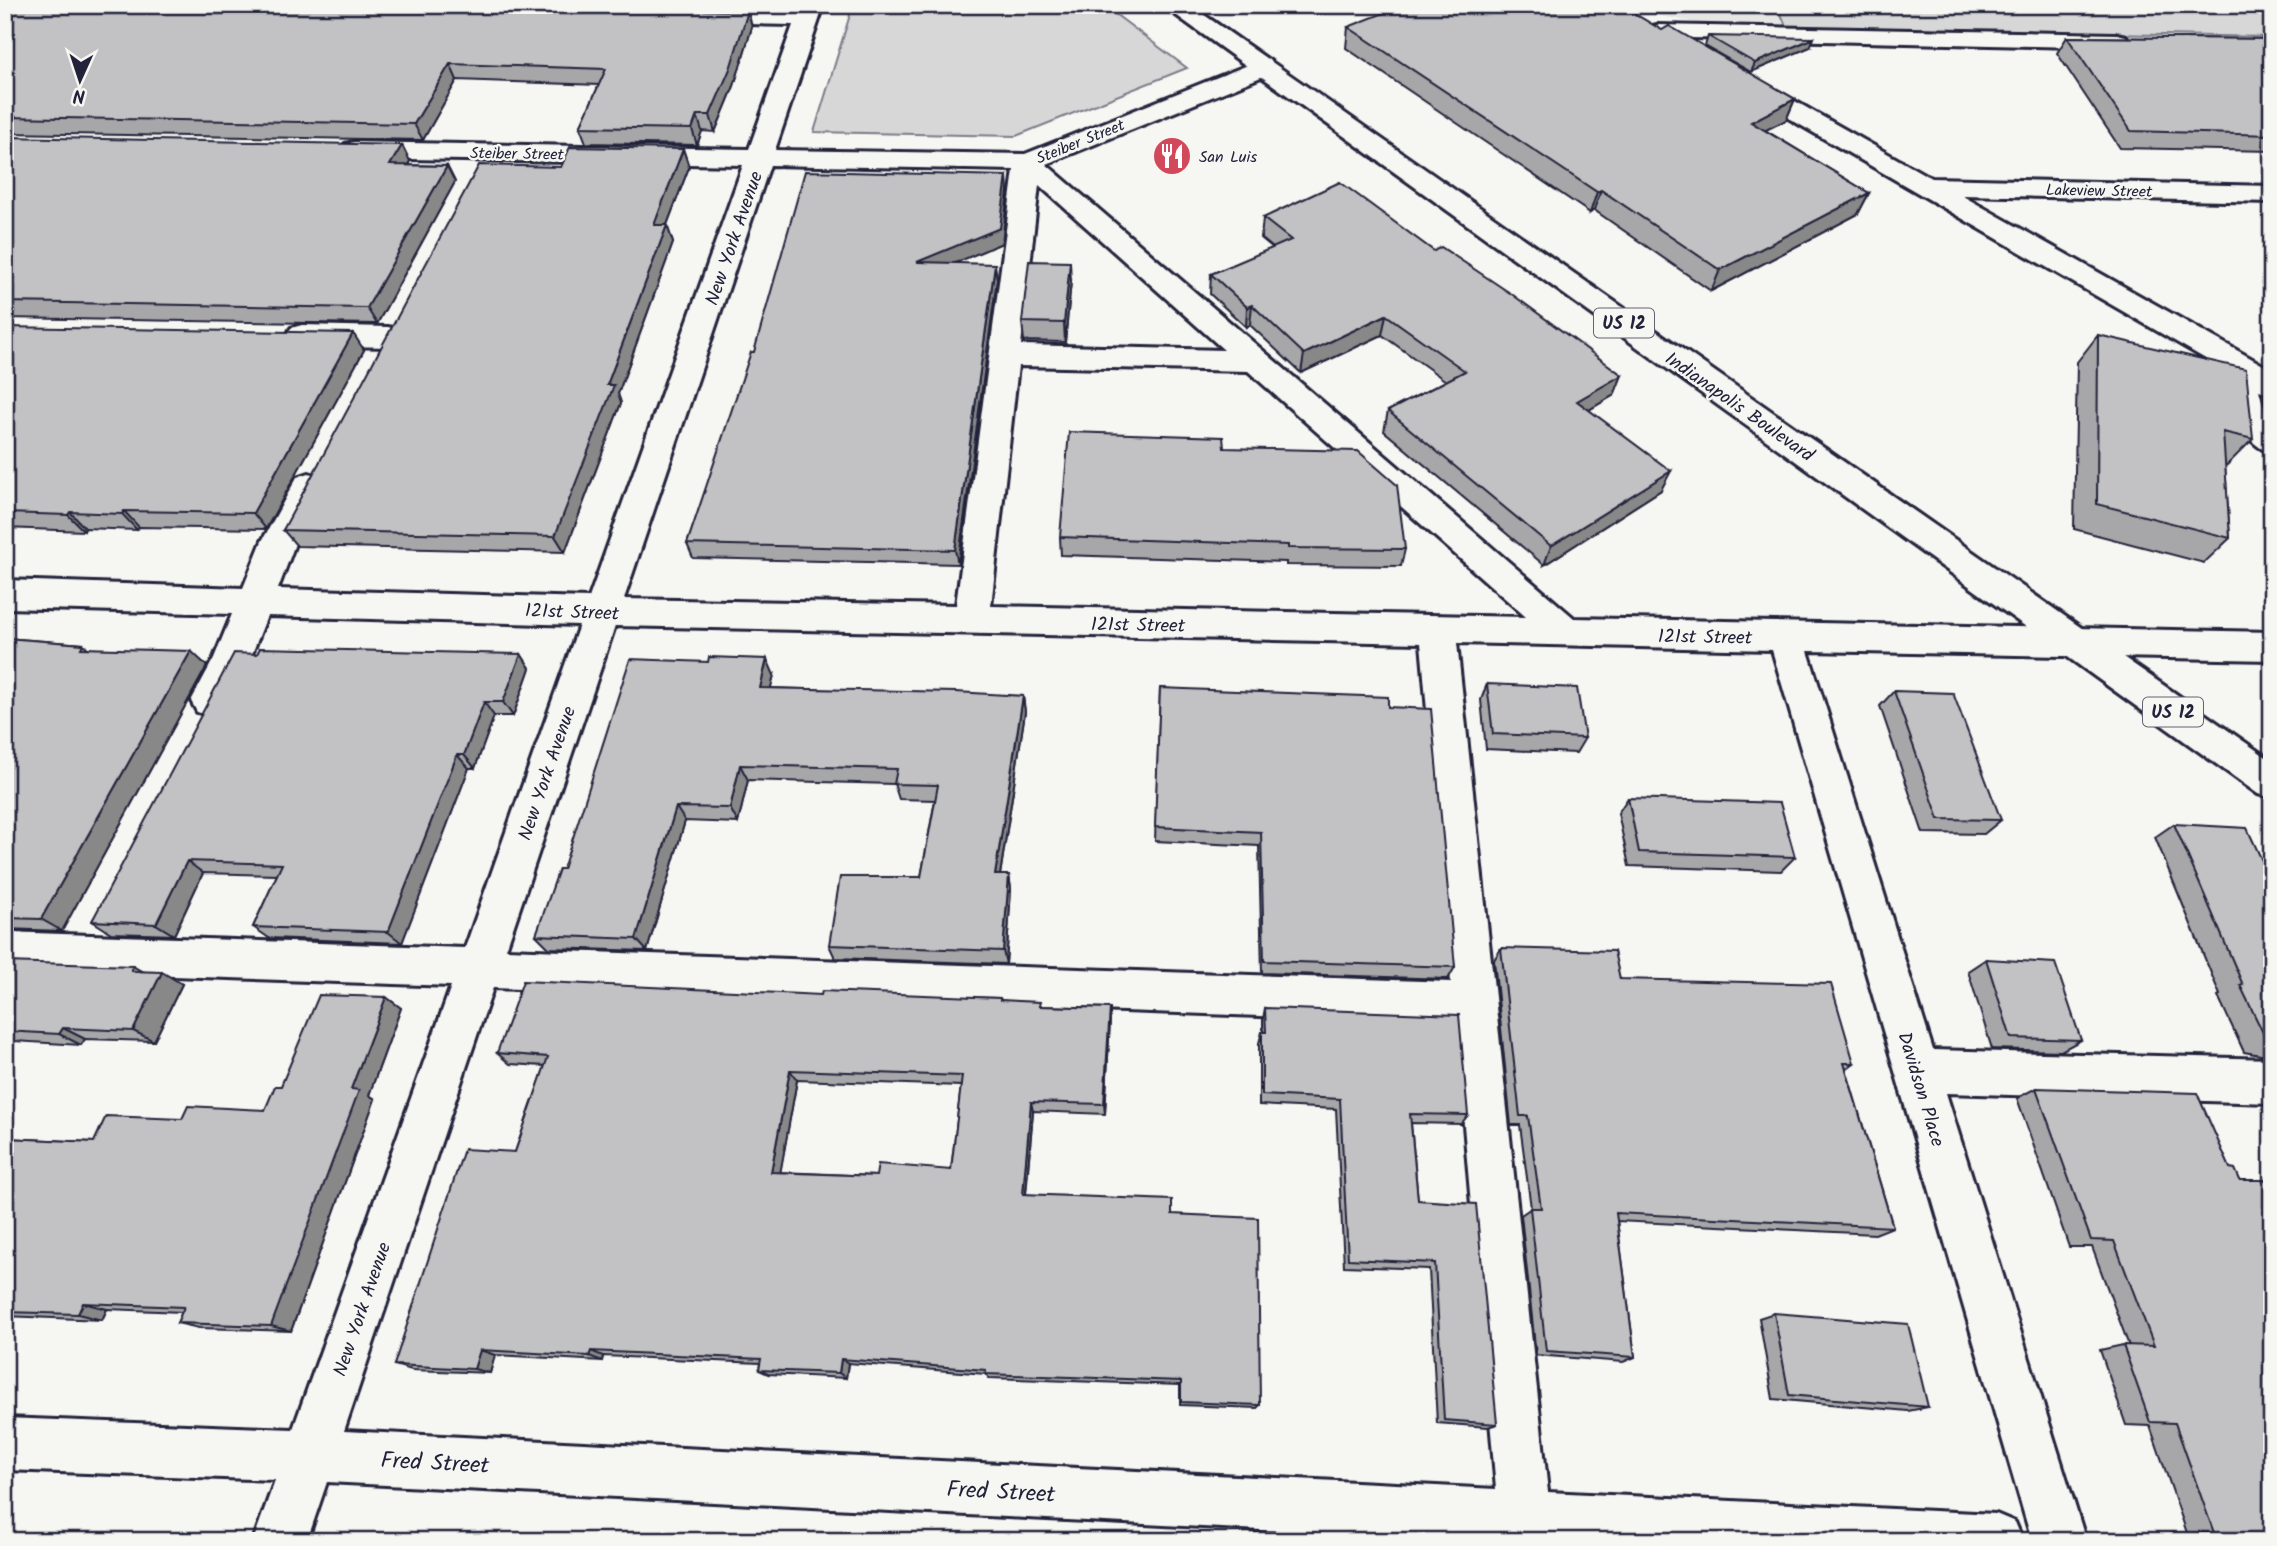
<svg xmlns="http://www.w3.org/2000/svg" width="2277" height="1546" font-family="Kalam,sans-serif">
  <rect width="100%" height="100%" fill="#f6f6f2"/>
  <filter id="ink" filterUnits="userSpaceOnUse"><feTurbulence type="fractalNoise" baseFrequency=".0143" numOctaves="2"/><feDisplacementMap in="SourceGraphic" scale="14" xChannelSelector="R" yChannelSelector="G"/><feConvolveMatrix kernelMatrix="1 2 1 2 8 2 1 2 1" color-interpolation-filters="sRGB"/></filter>
  <g filter="url(#ink)">
    <!-- built -->
    <polygon fill="#e6e6e4" points="1635,5 1777,5 1787,28 1701,24 1647,13"/>
    <!-- green -->
    <g fill="#d7d7d7" stroke="#7c7c89" stroke-width="2">
      <polygon points="853,5 1103,5 1187,68 1016,136 814,132"/>
      <polygon points="1777,5 2272,5 2272,37 1787,28"/>
    </g>
    <g fill="none" stroke-linecap="round" stroke-linejoin="round">
      <defs>
        <g id="minor">
          <path d="M 800,5 L 824,5 L 775,150 L 1025,154 L 1253,63 L 1262,61 L 1271,63 L 1274,68 L 1271,73 L 1046,164 L 1574,618 L 2272,632 L 2272,660 L 1808,651 L 1933,1050 L 2272,1059 L 2272,1103 L 1946,1093 L 2086,1541 L 2032,1541 L 1772,650 L 1457,643 L 1548,1492 L 1996,1514 L 2015,1522 L 2023,1541 L 1474,1541 L 327,1482 L 307,1541 L 253,1541 L 275,1480 L 5,1470 L 5,1418 L 293,1429 L 451,986 L 5,970 L 5,932 L 465,948 L 579,625 L 267,616 L 250,659 L 223,712 L 210,716 L 197,712 L 191,701 L 214,658 L 232,614 L 5,608 L 5,580 L 243,588 L 262,541 L 297,477 L 309,473 L 321,477 L 325,485 L 296,541 L 278,589 L 589,598 L 743,165 L 354,158 L 345,156 L 341,150 L 345,144 L 354,142 L 749,149 L 793,25 L 698,23 L 690,21 L 686,16 L 690,11 L 698,9 L 798,11 ZM 770,165 L 1014,170 L 956,605 L 624,599 ZM 1039,185 L 1224,350 L 1021,345 ZM 1018,366 L 1248,371 L 1526,617 L 991,606 ZM 615,626 L 1421,643 L 1451,982 L 506,949 ZM 493,988 L 1455,1023 L 1496,1489 L 344,1431 Z"/>
          <polygon points="1657,25 2117,34 2126,36 2129,41 2126,46 2117,48 1648,37 1645,32 1648,27"/>
          <path d="M 1745,75 L 1754,78 L 1931,178 L 2272,186 L 2272,202 L 1961,195 L 2272,370 L 2272,394 L 2259,390 L 2265,412 L 2272,420 L 2272,453 C 2238,443 2230,399 2223,369 L 1736,88 L 1732,83 L 1736,78 Z"/>
          <polygon points="302,325 388,327 399,330 403,337 399,344 388,347 302,345 291,342 287,335 291,328"/>
        </g>
        <polygon id="major" points="1162,5 1190,5 2272,761 2272,798 2258,794"/>
      </defs>
      <!-- minor casing -->
      <use href="#minor" stroke="#22223b" stroke-width="6"/>
      <!-- major casing -->
      <use href="#major" stroke="#22223b" stroke-width="6"/>
      <!-- minor -->
      <use href="#minor" fill="#f6f6f2" fill-rule="evenodd"/>
      <!-- major -->
      <use href="#major" fill="#f6f6f2" fill-rule="evenodd"/>
    </g>
    <!-- wall -->
    <g fill="#a7a7a9" stroke="#22223b" stroke-width="2" fill-rule="evenodd">
      <polygon points="5,5 752,27 734,86 715,132 702,131 697,145 586,143 580,127 599,85 457,80 423,140 5,133"/>
      <polygon points="642,5 761,5 760,8"/>
      <polygon points="1348,27 1662,30 1795,99 1786,120 1765,130 1869,193 1858,214 1711,291 1594,210 1590,213 1346,48"/>
      <polygon points="1708,36 1810,47 1751,72 1705,46"/>
      <polygon points="2067,37 2272,39 2272,151 2120,148 2057,53"/>
      <polygon points="5,137 410,161 408,165 447,166 455,182 377,324 5,318"/>
      <polygon points="683,149 689,167 667,225 673,243 618,394 621,403 565,552 297,546 283,530 561,167"/>
      <polygon points="1008,191 1002,243 954,263 997,279 958,564 693,558 687,544 754,352"/>
      <polygon points="1263,218 1434,251 1622,375 1614,395 1589,410 1661,490 1544,565 1384,431 1388,411 1446,381 1382,335 1301,373 1250,325 1246,327 1210,294 1211,274 1273,248 1261,238"/>
      <polygon points="1071,281 1065,342 1024,341 1022,322"/>
      <polygon points="5,327 364,350 266,529 139,527 137,530 85,528 84,531 5,528"/>
      <polygon points="2098,335 2253,439 2227,465 2225,465 2230,538 2204,563 2074,529 2077,362"/>
      <polygon points="1224,448 1405,549 1401,566 1286,565 1286,562 1061,555 1060,537"/>
      <polygon points="5,638 83,644 88,648 207,666 62,931 5,929"/>
      <polygon points="257,654 521,654 530,668 513,716 494,716 475,768 469,768 402,943 269,938 253,927 277,875 203,873 174,935 111,933 92,921"/>
      <polygon points="774,675 770,688 1023,696 1025,712 1000,875 1009,875 1011,889 1006,964 835,958 829,945 921,877 935,800 899,799 894,784 748,780 738,823 685,821 647,951 549,948 536,935 563,869"/>
      <polygon points="1487,684 1585,738 1576,753 1486,749 1481,700"/>
      <polygon points="1160,688 1388,707 1455,967 1448,979 1262,973 1259,846 1155,841"/>
      <polygon points="1894,691 2001,820 1984,834 1923,833 1880,706"/>
      <polygon points="1628,798 1795,857 1781,871 1629,866 1618,813"/>
      <polygon points="2174,824 2272,882 2272,1057 2244,1052 2218,996 2220,995 2155,837"/>
      <polygon points="1501,948 1620,979 1854,1063 1846,1069 1893,1227 1875,1234 1617,1221 1635,1357 1623,1362 1536,1355 1521,1215 1531,1208 1520,1125 1511,1125 1494,960"/>
      <polygon points="1986,959 2081,1040 2061,1051 1992,1049 1968,971"/>
      <polygon points="5,962 142,971 182,984 154,1041 85,1039 81,1045 14,1041 5,1058"/>
      <path d="M 821,995 L 1000,998 L 1001,1000 L 1040,1006 L 1110,1008 L 1110,1019 L 1105,1114 L 1033,1111 L 1026,1195 L 1172,1214 L 1260,1405 L 1257,1408 L 1180,1405 L 1180,1385 L 989,1378 L 986,1374 L 848,1363 L 846,1378 L 768,1374 L 759,1370 L 760,1363 L 603,1356 L 602,1361 L 495,1355 L 490,1373 L 412,1370 L 394,1365 L 515,1152 L 545,1066 L 510,1064 L 497,1053 ZM 797,1080 L 961,1086 L 951,1170 L 876,1176 L 780,1172 Z"/>
      <polygon points="386,997 401,1008 369,1095 375,1099 291,1331 199,1328 177,1323 182,1312 107,1309 102,1320 5,1316 5,1138 94,1142 182,1119 265,1110 281,1086"/>
      <polygon points="1265,1008 1468,1115 1461,1124 1411,1123 1418,1200 1497,1424 1488,1427 1437,1423 1429,1269 1344,1266 1336,1109 1259,1105 1259,1043 1262,1032 1263,1032 1263,1019"/>
      <polygon points="2036,1088 2272,1541 2175,1541 2172,1533 2187,1533 2150,1426 2126,1425 2100,1350 2123,1345 2129,1346 2092,1247 2069,1247 2017,1098"/>
      <polygon points="1774,1313 1928,1407 1908,1411 1773,1399 1759,1318"/>
    </g>
    <!-- shaded-wall -->
    <g fill="#888889" stroke="#22223b" stroke-width="2">
      <polygon points="748,11 752,27 734,86 715,132 710,115"/>
      <polygon points="1814,38 1810,47 1751,72 1755,63"/>
      <polygon points="450,64 457,80 423,140 414,124"/>
      <polygon points="1795,99 1786,120 1742,142 1751,122"/>
      <polygon points="697,115 702,131 697,145 692,129"/>
      <polygon points="402,145 410,161 399,181 390,165"/>
      <polygon points="683,149 689,167 660,243 654,225"/>
      <polygon points="447,166 455,182 377,324 367,308"/>
      <polygon points="1007,176 1008,191 1002,243 920,278 917,262"/>
      <polygon points="1601,190 1594,210 1590,213 1597,192"/>
      <polygon points="1869,193 1858,214 1711,291 1720,270"/>
      <polygon points="667,225 673,243 618,394 621,403 565,552 555,536 607,385"/>
      <polygon points="1070,262 1071,281 1065,342 1064,323"/>
      <polygon points="995,264 997,279 958,564 955,550"/>
      <polygon points="1252,305 1250,325 1246,327 1247,307"/>
      <polygon points="1386,315 1382,335 1301,373 1304,354"/>
      <polygon points="353,333 364,350 266,529 253,513"/>
      <polygon points="1622,375 1614,395 1570,421 1577,401"/>
      <polygon points="1671,471 1661,490 1544,565 1551,546"/>
      <polygon points="124,511 139,527 137,530 122,514"/>
      <polygon points="70,512 85,528 84,531 68,515"/>
      <polygon points="191,651 207,666 62,931 41,919"/>
      <polygon points="521,654 530,668 513,716 503,702"/>
      <polygon points="767,659 774,675 767,704 760,688"/>
      <polygon points="1023,696 1025,712 998,888 995,875"/>
      <polygon points="484,702 494,716 475,768 464,755"/>
      <polygon points="457,755 469,768 402,943 388,932"/>
      <polygon points="740,765 748,780 738,823 730,808"/>
      <polygon points="676,807 685,821 647,951 636,939"/>
      <polygon points="187,861 203,873 174,935 156,924"/>
      <polygon points="1009,875 1011,889 1006,964 1003,951"/>
      <polygon points="133,966 153,978 131,971"/>
      <polygon points="162,972 182,984 154,1041 133,1031"/>
      <polygon points="386,997 401,1008 369,1095 375,1099 291,1331 271,1326 351,1089"/>
      <polygon points="1110,1008 1110,1019 1105,1114 1104,1104"/>
      <polygon points="63,1028 85,1039 81,1045 59,1034"/>
      <polygon points="5,1037 14,1041 5,1058"/>
      <polygon points="790,1070 797,1080 779,1180 771,1172"/>
      <polygon points="1031,1102 1033,1111 1025,1202 1023,1194"/>
      <polygon points="83,1303 107,1309 102,1320 78,1314"/>
      <polygon points="480,1350 495,1355 490,1373 474,1369"/>
      <polygon points="591,1351 603,1356 602,1361 589,1356"/>
      <polygon points="841,1359 848,1363 846,1378 839,1373"/>
      <rect x="452" y="1539" width="18" height="2"/>
    </g>
    <!-- building -->
    <g fill="#c2c2c4" stroke="#22223b" stroke-width="2" fill-rule="evenodd">
      <polygon points="5,5 481,5 748,11 730,69 710,115 697,115 692,129 580,127 606,69 450,64 414,124 5,117"/>
      <polygon points="1404,5 1620,5 1662,30 1669,26 1795,99 1751,122 1869,193 1720,270 1601,190 1597,192 1348,27"/>
      <polygon points="1708,36 1814,38 1755,63"/>
      <polygon points="2067,37 2272,39 2272,135 2131,131"/>
      <polygon points="5,137 402,145 390,165 447,166 367,308 5,302"/>
      <polygon points="570,147 683,149 654,225 667,225 607,385 614,385 555,536 283,530 479,165 561,167"/>
      <polygon points="805,171 1007,176 1000,228 917,262 995,264 955,550 687,544 751,352 754,352"/>
      <polygon points="1340,182 1434,251 1441,247 1513,295 1622,375 1577,401 1671,471 1551,546 1388,411 1465,371 1386,315 1304,354 1252,305 1247,307 1211,274 1291,240 1263,218"/>
      <polygon points="1029,261 1070,262 1064,323 1022,322"/>
      <polygon points="5,327 353,333 253,513 124,511 122,514 70,512 68,515 5,513"/>
      <polygon points="2098,335 2246,369 2253,439 2223,432 2230,538 2097,504"/>
      <polygon points="1069,432 1223,437 1224,448 1358,451 1397,485 1405,549 1288,548 1288,545 1060,537"/>
      <polygon points="5,638 83,644 81,648 191,651 41,919 5,918"/>
      <polygon points="260,648 521,654 503,702 484,702 464,755 457,755 388,932 253,927 282,864 187,861 156,924 92,921 234,653 257,654"/>
      <polygon points="709,657 767,659 760,688 956,692 1023,696 995,875 1009,875 1003,951 829,945 840,877 921,877 938,785 894,784 897,769 740,765 730,808 676,807 636,939 536,935 559,869 563,869 630,659 708,662"/>
      <polygon points="1487,684 1577,688 1585,738 1493,734"/>
      <polygon points="1160,688 1388,697 1388,707 1431,709 1455,967 1264,961 1261,832 1155,827"/>
      <polygon points="1894,691 1953,693 2001,820 1939,819"/>
      <polygon points="1628,798 1780,803 1795,857 1639,852"/>
      <polygon points="2174,824 2247,828 2272,882 2272,1042 2267,1041 2240,985 2243,985"/>
      <polygon points="1501,948 1614,951 1620,979 1831,984 1854,1063 1844,1063 1893,1227 1616,1213 1635,1357 1546,1351 1530,1208 1541,1208 1528,1116 1520,1116"/>
      <polygon points="1986,959 2055,963 2081,1040 2011,1038"/>
      <polygon points="5,962 133,966 131,971 162,972 133,1031 63,1028 59,1034 5,1031"/>
      <path d="M 523,981 L 821,995 L 822,991 L 1000,998 L 1000,1000 L 1040,1002 L 1039,1006 L 1110,1008 L 1104,1104 L 1031,1102 L 1023,1194 L 1172,1200 L 1172,1214 L 1258,1218 L 1260,1405 L 1181,1402 L 1181,1381 L 986,1374 L 986,1370 L 841,1359 L 839,1373 L 759,1370 L 761,1359 L 591,1351 L 589,1356 L 480,1350 L 474,1369 L 394,1365 L 464,1149 L 515,1152 L 548,1057 L 497,1053 ZM 790,1070 L 962,1076 L 951,1170 L 878,1164 L 876,1176 L 771,1172 Z"/>
      <polygon points="319,995 386,997 351,1089 359,1090 271,1326 177,1323 184,1307 83,1303 78,1314 5,1312 5,1138 94,1142 106,1116 182,1119 188,1106 265,1110 275,1086 281,1086"/>
      <polygon points="1265,1008 1459,1015 1468,1115 1410,1114 1418,1200 1476,1204 1497,1424 1444,1420 1435,1263 1348,1259 1340,1099 1262,1095 1262,1032 1266,1032"/>
      <polygon points="2036,1088 2197,1093 2230,1168 2235,1169 2240,1180 2272,1180 2272,1541 2201,1541 2198,1533 2214,1533 2175,1423 2150,1422 2123,1345 2154,1346 2114,1241 2091,1240"/>
      <polygon points="1774,1313 1908,1324 1928,1407 1789,1395"/>
      <polygon points="333,1535 452,1539 452,1541 331,1541"/>
    </g>
  </g>
  <!-- icons -->
  <defs>
    <symbol id="restaurant-disc" viewBox="-11 -11 22 22"><circle r="9.5" fill="#d1495b" stroke="#f6f6f2"/><path d="M-5-6h1v4h1v-4h1v4h1v-4h1v5L-1.5 .5V6h-2V.5L-5-1ZM5-6V6H3V1.5H1.5Q1.5-4 5-6Z" fill="#fff"/></symbol>
  </defs>
  <g fill-rule="evenodd">
    <use href="#restaurant-disc" x="1150" y="134" width="44" height="44"/>
  </g>
  <g text-anchor="middle" stroke-width="5" stroke-linejoin="round" paint-order="stroke">
    <!-- far-street labels -->
    <g font-size="16" fill="#22223b" stroke="#f6f6f2">
      <text transform="translate(1080 141) rotate(-22)" y="6">Steiber Street</text>
      <text transform="translate(517 153) rotate(1)" y="6">Steiber Street</text>
      <text transform="translate(2099 190) rotate(1)" y="6">Lakeview Street</text>
    </g>
    <!-- far-poi labels -->
    <g font-size="16" fill="#22223b" stroke="#f6f6f2" text-anchor="start">
      <text x="1199" y="162">San Luis</text>
    </g>
    <!-- shield labels -->
    <g fill="#f6f6f2" stroke="#626272" stroke-width="2">
      <rect x="1594" y="308.5" width="60" height="29" rx="5"/>
      <rect x="2143" y="697.5" width="60" height="29" rx="5"/>
    </g>
    <g font-size="18" font-weight="bold" fill="#22223b">
      <text x="1624" y="329">US 12</text>
      <text x="2173" y="718">US 12</text>
    </g>
    <!-- street labels -->
    <g font-size="19" fill="#22223b" stroke="#f6f6f2">
      <text transform="translate(733 238) rotate(-71)" y="7">New York Avenue</text>
      <text transform="translate(1740 406) rotate(35)" y="7">Indianapolis Boulevard</text>
      <text transform="translate(572 611) rotate(2)" y="7">121st Street</text>
      <text transform="translate(1138 624) rotate(1)" y="7">121st Street</text>
      <text transform="translate(1705 636) rotate(1)" y="7">121st Street</text>
      <text transform="translate(546 773) rotate(-71)" y="7">New York Avenue</text>
      <text transform="translate(1922 1089) rotate(73)" y="7">Davidson Place</text>
      <text transform="translate(361 1309) rotate(-71)" y="7">New York Avenue</text>
    </g>
    <!-- near-street labels -->
    <g font-size="23" fill="#22223b" stroke="#f6f6f2">
      <text transform="translate(435 1462) rotate(3)" y="8">Fred Street</text>
      <text transform="translate(1001 1491) rotate(3)" y="8">Fred Street</text>
    </g>
  </g>
  <!-- margin -->
  <rect width="2277" height="1546" fill="none" stroke="#f6f6f2" stroke-width="28"/>
  <rect x="14" y="14" width="2249" height="1518" fill="none" stroke="#22223b" stroke-width="2.5" filter="url(#ink)"/>
  <!-- north arrow -->
  <g transform="translate(80 80) rotate(183)" stroke="#f6f6f2" stroke-width="5" paint-order="stroke">
  <path d="M0-5L12 26L0 18L-12 26Z" fill="#22223b"/>
  <text y="-10" font-size="19" font-weight="bold" text-anchor="middle" fill="#22223b">N</text>
  </g>
</svg>
